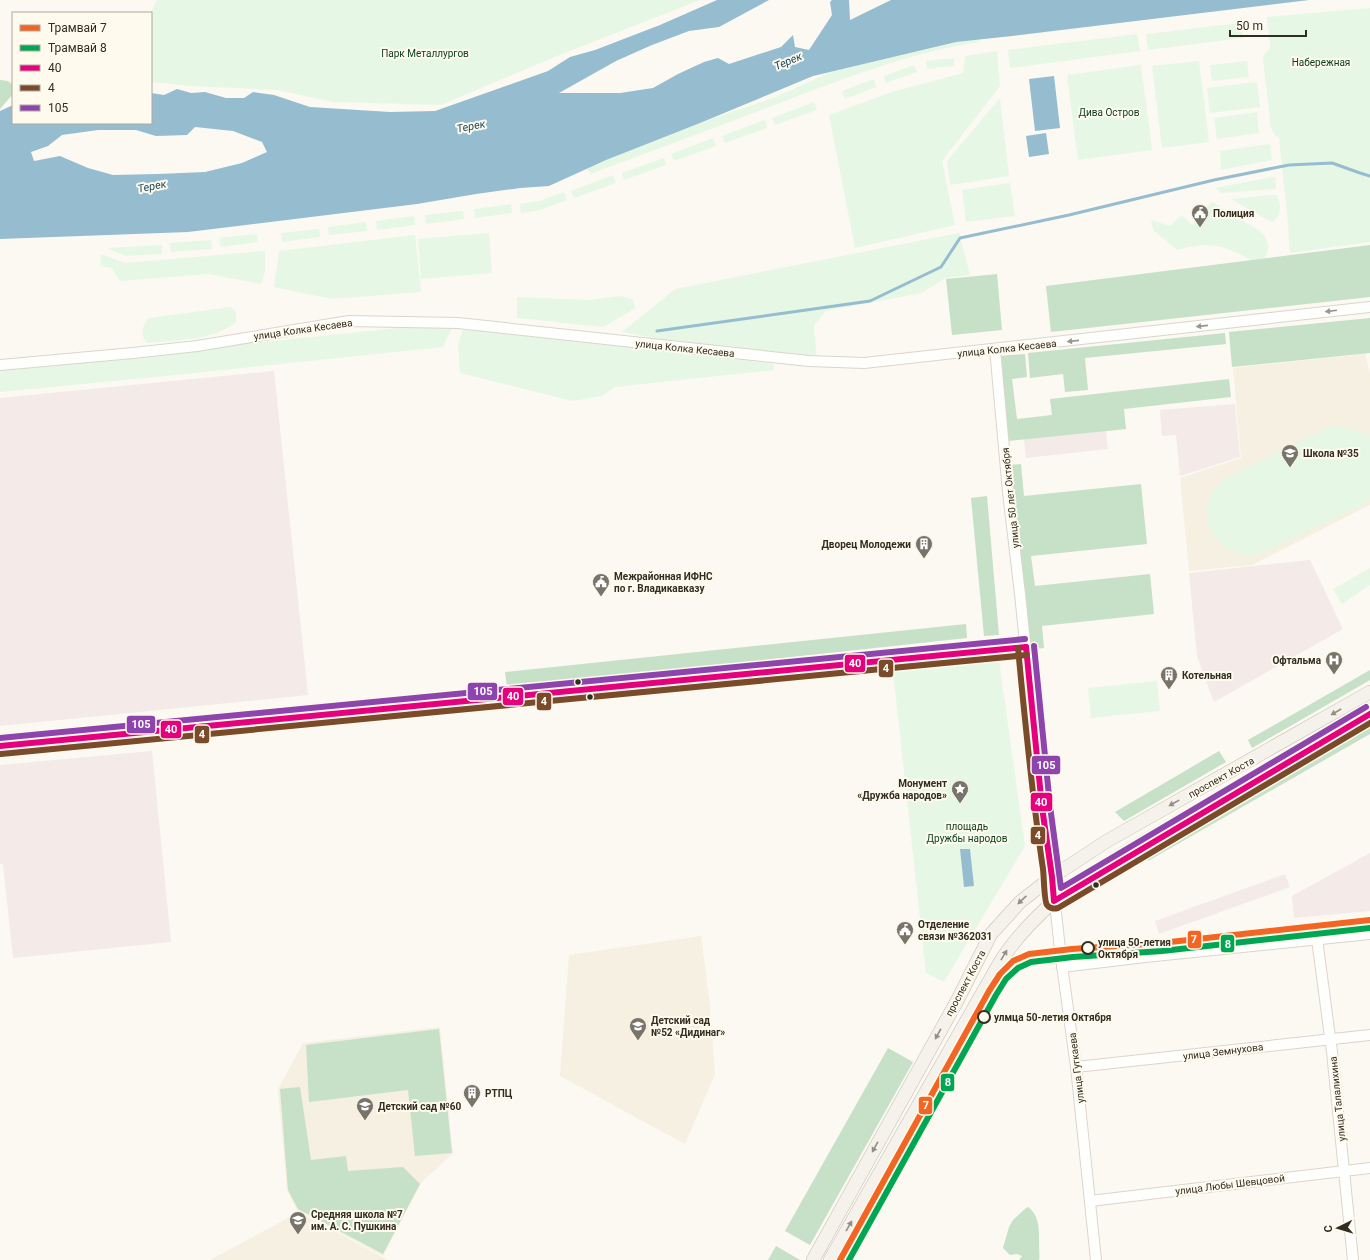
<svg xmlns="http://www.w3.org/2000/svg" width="1370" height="1260" font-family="Roboto,sans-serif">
  <rect width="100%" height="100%" fill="#fbf9f2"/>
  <!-- industrial -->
  <g fill="#f4eae7">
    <polygon points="274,371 308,695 0,726 0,398"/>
    <polygon points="1235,404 1240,457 1180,476 1176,435 1162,436 1160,410"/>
    <polygon points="1105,422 1108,449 1026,458 1023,431"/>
    <polygon points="1310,560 1343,629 1214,702 1197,656 1189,573"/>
    <polygon points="152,751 171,942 13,958 3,864 0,864 0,765"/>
    <polygon points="1370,853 1370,911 1294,918 1292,896"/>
    <polygon points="1285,874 1290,887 1159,934 1155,921"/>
  </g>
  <!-- education -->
  <g fill="#f5f0e1">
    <polygon points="1365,354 1370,374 1370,505 1252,565 1189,571 1180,478 1241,458 1233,368"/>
    <polygon points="701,936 710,1007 715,1074 685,1144 560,1076 569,955"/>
    <polygon points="440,1027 453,1153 421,1183 383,1256 297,1210 287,1190 278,1089 303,1043"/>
    <polygon points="299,1212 388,1260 210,1260"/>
  </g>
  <!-- green -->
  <g fill="#e6f8e5">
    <polygon points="157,0 700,0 557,56 441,105 333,102 277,90 190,86 151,82 150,13"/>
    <polygon points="1370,8 1370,242 1290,253 1288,224 1279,138 1274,134 1271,128 1263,59 1264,54 1270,48 1267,17"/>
    <polygon points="1241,23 1243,38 1148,50 1146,34"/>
    <path d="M 977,31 L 980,42 C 910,52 843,79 777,104 C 715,128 652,151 590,174 L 586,167 L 592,159 L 776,97 L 842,67 Z"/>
    <polygon points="1137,34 1140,51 1010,68 1008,50"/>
    <polygon points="997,51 1000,86 942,161 955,225 855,248 829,115 892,92 963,73 965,56"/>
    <polygon points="954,58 954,66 927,69 926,61"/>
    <polygon points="1199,61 1209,142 1162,148 1152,66"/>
    <polygon points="1247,61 1249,77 1212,81 1210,65"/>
    <polygon points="914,65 917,72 886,83 884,76"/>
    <polygon points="1141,65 1152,150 1078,160 1067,75"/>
    <polygon points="874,79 876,87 845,99 842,91"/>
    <polygon points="1257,82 1260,107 1210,113 1207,88"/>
    <polygon points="1000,98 1009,176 950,185 947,161"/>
    <polygon points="814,102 817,110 775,125 772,118"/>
    <polygon points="1257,112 1259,133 1217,139 1214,118"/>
    <polygon points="765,120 767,128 725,143 722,136"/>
    <polygon points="713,138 716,146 674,161 671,154"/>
    <polygon points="1270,144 1272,160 1221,170 1220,151"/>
    <polygon points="664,158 666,165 624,180 622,173"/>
    <polygon points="613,175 616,183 574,198 571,191"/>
    <polygon points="1272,177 1275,177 1276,185 1275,189 1222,193 1215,188"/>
    <polygon points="1010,183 1015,216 966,222 962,190"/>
    <polygon points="564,192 567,200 540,210 521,213 520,204 539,201"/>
    <path d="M 1271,195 L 1276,195 C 1282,203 1282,219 1271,222 L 1231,199 Z"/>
    <path d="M 1212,202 L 1260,231 C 1271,241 1271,255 1258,264 C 1226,246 1214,240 1177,250 L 1153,230 L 1151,220 L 1170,226 L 1182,215 L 1192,225 Z"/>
    <polygon points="511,204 512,213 475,218 474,209"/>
    <polygon points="463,211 464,219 426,224 425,215"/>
    <polygon points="414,216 415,225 377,230 376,221"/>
    <polygon points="366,222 367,231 329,235 328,227"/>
    <polygon points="319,229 320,237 282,242 281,233"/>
    <polygon points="489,233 492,273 421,279 418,239"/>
    <polygon points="959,233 970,275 945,278 922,293 826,311 814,326 817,361 677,342 622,332 675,289"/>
    <polygon points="257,234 258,242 221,247 219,238"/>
    <polygon points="415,235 421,292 332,299 274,287 279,251"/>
    <polygon points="211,240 212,249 171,252 170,243"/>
    <polygon points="162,245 162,254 125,256 107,248"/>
    <polygon points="265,251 265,272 261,284 209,274 120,281 112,268 100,266 101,254 125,263"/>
    <polygon points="620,296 632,299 636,308 603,327 517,318 517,297 589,300"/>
    <path d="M 231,307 L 236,312 L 236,322 C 212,341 177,340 148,343 C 139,336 142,326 149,318 Z"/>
    <polygon points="455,322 443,347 176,375 0,392 0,370 120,359 198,351 253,343"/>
    <polygon points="465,324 773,364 774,370 615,387 602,396 572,401 460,373 458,344"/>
    <path d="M 1337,426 C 1350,427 1359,430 1370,438 L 1370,498 L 1362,505 L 1259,554 C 1255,555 1251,556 1247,555 C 1220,553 1201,526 1209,501 C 1212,492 1217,486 1223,480 L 1325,429 Z"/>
    <polygon points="1370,568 1370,585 1342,604 1333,589"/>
    <polygon points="998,653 1025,846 944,982 926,973 892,662"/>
    <polygon points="1157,681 1160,711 1091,718 1088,688"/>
    <polygon points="1370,702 1370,706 1115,853 1114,850"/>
  </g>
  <!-- forest -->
  <g fill="#c7e0c8">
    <polygon points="0,80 8,81 13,85 13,94 0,109"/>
    <polygon points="1370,245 1370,297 1051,332 1046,286"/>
    <polygon points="997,274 1002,330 952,335 946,279"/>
    <polygon points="1370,318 1370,353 1232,367 1229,332"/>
    <polygon points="1225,333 1226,344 1085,358 1088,390 1065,392 1063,374 1030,378 1028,353"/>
    <polygon points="1025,354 1027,377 1012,379 1017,419 1052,415 1050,399 1229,379 1231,397 1124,409 1126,429 1008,441 999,356"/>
    <polygon points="1021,464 1024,496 1141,484 1147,544 1031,556 1035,586 1150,574 1154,614 1042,626 1044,648 1028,650 1009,465"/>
    <polygon points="987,496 999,635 984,636 971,498"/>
    <polygon points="966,624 967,638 507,688 505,672"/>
    <polygon points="1370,670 1370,680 1252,748 1248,740"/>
    <polygon points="1370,718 1370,734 1148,861 1140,851"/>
    <polygon points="1219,751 1226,762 1124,821 1115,812"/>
    <polygon points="439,1029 452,1153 415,1156 408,1090 309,1102 306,1045"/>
    <polygon points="888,1048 913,1062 810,1245 785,1231"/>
    <polygon points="300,1087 311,1160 346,1156 348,1171 403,1167 420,1184 383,1254 298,1209 288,1190 280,1089"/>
    <path d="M 1028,1207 C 1040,1216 1039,1230 1039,1244 C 1039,1250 1040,1254 1039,1260 L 1019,1260 L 1022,1256 L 1017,1254 L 1010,1255 L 1003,1248 L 1009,1227 L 1013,1220 L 1026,1208 Z"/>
    <polygon points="776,1246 800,1260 768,1260"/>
  </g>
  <!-- water -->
  <g fill="#96bcd0" fill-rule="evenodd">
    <path d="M 717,0 L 769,0 L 719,27 L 689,31 L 652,45 L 616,61 L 559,93 L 620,93 L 653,88 L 678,74 L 704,62 L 718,58 L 729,64 L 781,47 L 793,35 L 795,47 L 809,50 L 832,15 L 830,2 L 832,0 L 849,0 L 850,20 L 891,0 L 1309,0 L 1012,36 L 956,42 L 813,76 L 700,123 L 606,160 L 549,186 L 520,188 L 476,194 L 417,204 L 188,232 L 0,239 L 0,111 L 13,105 L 13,123 L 151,123 L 151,93 L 164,95 L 177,89 L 191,93 L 205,92 L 226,98 L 244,98 L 253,92 L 274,95 L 310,107 L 390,112 L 435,111 L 548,71 L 570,57 L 595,50 L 660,25 ZM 195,127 L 233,131 L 262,142 L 267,152 L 242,163 L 205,172 L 158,174 L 113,175 L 88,168 L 60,156 L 34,161 L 31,152 L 48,146 L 62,135 L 98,130 L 136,130 L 156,136 L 187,135 Z"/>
    <polygon points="1054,76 1060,128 1035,131 1029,79"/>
    <polygon points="1046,133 1049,154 1029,157 1026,136"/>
    <polygon points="960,849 970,849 974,886 964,887"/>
  </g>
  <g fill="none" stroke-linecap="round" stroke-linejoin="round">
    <!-- stream -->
    <polyline stroke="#96bcd0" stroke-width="3" points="657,331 870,301 941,267 960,238 1069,215 1214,180 1289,165 1332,163 1360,173 1370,176"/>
    <defs>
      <g id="minor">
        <polyline points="995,349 1008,492 1020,594 1042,807 1052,877 1061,958 1076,1067 1096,1260"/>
        <polyline points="0,365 133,353 197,346 349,321 458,323 809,361 864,363 1370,307"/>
        <polyline points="0,746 1026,647"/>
        <polyline points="1317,939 1332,1052 1353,1260"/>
        <polyline points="1062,967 1145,957 1370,934"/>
        <polyline points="1076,1067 1370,1035"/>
        <polyline points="1090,1201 1370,1168"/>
      </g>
      <g id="major">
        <polyline points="813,1260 957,1001 991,934 1020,902 1052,877 1107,841 1370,692"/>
        <path d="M 830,1260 L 999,964 C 1013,940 1033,920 1054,901 L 1370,714"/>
      </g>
    </defs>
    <!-- minor casing -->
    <use href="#minor" stroke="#d9d6cc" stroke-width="12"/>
    <!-- major casing -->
    <use href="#major" stroke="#c5bdb1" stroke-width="14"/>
    <!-- minor -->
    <use href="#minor" stroke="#fefefd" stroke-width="10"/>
    <!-- major -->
    <use href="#major" stroke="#f5f1eb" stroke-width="13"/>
    <!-- tram -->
    <polyline stroke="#cfcecc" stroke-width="1" points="846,1260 1001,981 1011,972 1020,966 1039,959 1095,956 1145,951 1370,925"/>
    <defs>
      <g id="bus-1">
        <polyline points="1026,647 1042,807 1052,877 1054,901 1370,714"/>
        <polyline points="0,746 1026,647"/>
      </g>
      <g id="bus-2">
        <path d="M 1018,648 C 1025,722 1032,796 1043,869 C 1044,876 1044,901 1047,905 C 1050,909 1054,909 1058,908 L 1370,723"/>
        <polyline points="1,754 1027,655"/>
      </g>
      <g id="bus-3">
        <polyline points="1034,646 1050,806 1061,888 1366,707"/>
        <polyline points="0,738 1025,639"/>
      </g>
    </defs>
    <!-- bus-1 casing -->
    <use href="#bus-1" stroke="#fffaee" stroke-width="9"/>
    <!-- bus-2 casing -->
    <use href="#bus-2" stroke="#fffaee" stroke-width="9"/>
    <!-- bus-3 casing -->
    <use href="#bus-3" stroke="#fffaee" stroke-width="9"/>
    <!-- bus-1 -->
    <use href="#bus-1" stroke="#e5007d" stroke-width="6"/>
    <!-- bus-2 -->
    <use href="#bus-2" stroke="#7a4b2a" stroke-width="6"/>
    <!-- bus-3 -->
    <use href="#bus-3" stroke="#8e44ad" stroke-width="6"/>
    <defs>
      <polyline id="tram-1" points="840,1260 989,991 1000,974 1013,961 1029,954 1072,949 1161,943 1370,920"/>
      <polyline id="tram-2" points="849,1260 996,995 1006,979 1018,968 1031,962 1073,957 1162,951 1370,928"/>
    </defs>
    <!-- tram-1 casing -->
    <use href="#tram-1" stroke="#fffaee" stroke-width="9"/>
    <!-- tram-2 casing -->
    <use href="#tram-2" stroke="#fffaee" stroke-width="9"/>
    <!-- tram-1 -->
    <use href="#tram-1" stroke="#f26522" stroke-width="6"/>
    <!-- tram-2 -->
    <use href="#tram-2" stroke="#00a651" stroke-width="6"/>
  </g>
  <!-- one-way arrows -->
  <defs><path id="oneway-solid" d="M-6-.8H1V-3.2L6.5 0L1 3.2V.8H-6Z"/></defs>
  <g fill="#98968f">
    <use href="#oneway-solid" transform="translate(1331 311) rotate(173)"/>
    <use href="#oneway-solid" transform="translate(1202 326) rotate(174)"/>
    <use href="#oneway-solid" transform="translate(1073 341) rotate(174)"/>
  </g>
  <g fill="#948f86">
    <use href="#oneway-solid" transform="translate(1336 712) rotate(150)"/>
    <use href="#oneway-solid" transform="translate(1174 803) rotate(151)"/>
    <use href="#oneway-solid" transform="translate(1022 900) rotate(137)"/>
    <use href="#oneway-solid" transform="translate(1004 955) rotate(-59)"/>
    <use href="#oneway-solid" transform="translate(938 1034) rotate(119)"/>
    <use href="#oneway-solid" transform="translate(875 1147) rotate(119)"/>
    <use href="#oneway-solid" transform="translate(849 1226) rotate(-60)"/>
  </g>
  <!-- icons -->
  <defs>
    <symbol id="civic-pin" viewBox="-11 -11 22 30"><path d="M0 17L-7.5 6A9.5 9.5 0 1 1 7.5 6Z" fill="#78746a" stroke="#fffaee"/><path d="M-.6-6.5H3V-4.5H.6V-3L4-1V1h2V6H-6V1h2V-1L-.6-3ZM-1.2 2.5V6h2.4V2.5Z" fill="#fff"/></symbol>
    <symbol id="school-pin" viewBox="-11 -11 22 30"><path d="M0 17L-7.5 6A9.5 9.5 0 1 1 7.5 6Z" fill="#78746a" stroke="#fffaee"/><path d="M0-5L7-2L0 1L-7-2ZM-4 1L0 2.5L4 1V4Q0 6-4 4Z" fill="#fff"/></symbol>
    <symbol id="building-pin" viewBox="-11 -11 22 30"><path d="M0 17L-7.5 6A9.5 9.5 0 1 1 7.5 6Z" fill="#78746a" stroke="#fffaee"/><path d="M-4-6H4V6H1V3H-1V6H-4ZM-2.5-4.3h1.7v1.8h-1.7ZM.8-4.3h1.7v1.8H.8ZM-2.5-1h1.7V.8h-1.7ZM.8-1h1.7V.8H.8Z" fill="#fff"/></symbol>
    <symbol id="hospital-pin" viewBox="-11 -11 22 30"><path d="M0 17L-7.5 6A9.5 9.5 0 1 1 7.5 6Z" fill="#78746a" stroke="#fffaee"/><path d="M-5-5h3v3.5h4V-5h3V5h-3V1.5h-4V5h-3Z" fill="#fff"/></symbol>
    <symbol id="sight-pin" viewBox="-11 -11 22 30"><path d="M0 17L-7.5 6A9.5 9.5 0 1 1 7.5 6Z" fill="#78746a" stroke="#fffaee"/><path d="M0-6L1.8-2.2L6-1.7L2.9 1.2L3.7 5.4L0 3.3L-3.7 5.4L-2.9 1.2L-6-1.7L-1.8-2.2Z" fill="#fff"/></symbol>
  </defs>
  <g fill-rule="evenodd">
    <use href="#civic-pin" x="1190" y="203" width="20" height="27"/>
    <use href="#school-pin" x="1280" y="443" width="20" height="27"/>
    <use href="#building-pin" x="914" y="534" width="20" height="27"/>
    <use href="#civic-pin" x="591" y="572" width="20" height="27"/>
    <use href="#hospital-pin" x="1324" y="650" width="20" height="27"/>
    <use href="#building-pin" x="1159" y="665" width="20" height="27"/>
    <use href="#sight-pin" x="950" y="779" width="20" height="27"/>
    <use href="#civic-pin" x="895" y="920" width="20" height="27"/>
    <use href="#school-pin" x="628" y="1016" width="20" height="27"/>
    <use href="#building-pin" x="462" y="1083" width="20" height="27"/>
    <use href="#school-pin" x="355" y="1096" width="20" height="27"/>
    <use href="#school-pin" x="288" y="1210" width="20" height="27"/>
  </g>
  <!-- markers -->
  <g fill="#322d21" stroke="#fffaee" stroke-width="1.5">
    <circle cx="578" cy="682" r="3.5"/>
    <circle cx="590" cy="697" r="3.5"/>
    <circle cx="1096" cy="885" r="3.5"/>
  </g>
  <g fill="#fffaee" stroke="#322d21" stroke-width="2">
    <circle cx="1088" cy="948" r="6"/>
    <circle cx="984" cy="1017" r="6"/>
  </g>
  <g text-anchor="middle" stroke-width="4" stroke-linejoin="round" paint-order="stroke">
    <!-- park labels -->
    <g font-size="10" fill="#0a421e" stroke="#fffaee">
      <text x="425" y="57">Парк Металлургов</text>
      <text x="1321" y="66">Набережная</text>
      <text x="1109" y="116">Дива Остров</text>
      <text x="967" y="830">площадь<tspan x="967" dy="12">Дружбы народов</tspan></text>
    </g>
    <!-- poi labels -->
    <g font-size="10" font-weight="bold" fill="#322d21" stroke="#fffaee" text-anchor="start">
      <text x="1213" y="217">Полиция</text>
      <text x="1303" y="457">Школа №35</text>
      <text x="911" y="548" text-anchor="end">Дворец Молодежи</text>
      <text x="614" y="580">Межрайонная ИФНС<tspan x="614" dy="12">по г. Владикавказу</tspan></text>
      <text x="1321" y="664" text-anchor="end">Офтальма</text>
      <text x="1182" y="679">Котельная</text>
      <text x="947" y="787" text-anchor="end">Монумент<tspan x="947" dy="12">«Дружба народов»</tspan></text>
      <text x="918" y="928">Отделение<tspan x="918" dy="12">связи №362031</tspan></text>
      <text x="651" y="1024">Детский сад<tspan x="651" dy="12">№52 «Дидинаг»</tspan></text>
      <text x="485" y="1097">РТПЦ</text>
      <text x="378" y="1110">Детский сад №60</text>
      <text x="311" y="1218">Средняя школа №7<tspan x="311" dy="12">им. А. С. Пушкина</tspan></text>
    </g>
    <!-- street labels -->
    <g font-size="10" fill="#322d21" stroke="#fffaee">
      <text transform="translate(303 329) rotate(-8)" y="4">улица Колка Кесаева</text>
      <text transform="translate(685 348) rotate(6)" y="4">улица Колка Кесаева</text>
      <text transform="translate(1007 348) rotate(-6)" y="4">улица Колка Кесаева</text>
      <text transform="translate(1010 498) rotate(-96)" y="4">улица 50 лет Октября</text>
      <text transform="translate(1221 777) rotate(-29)" y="4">проспект Коста</text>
      <text transform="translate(965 983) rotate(-62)" y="4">проспект Коста</text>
      <text transform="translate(1223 1051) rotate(-7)" y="4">улица Земнухова</text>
      <text transform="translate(1076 1068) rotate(-97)" y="4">улица Гугкаева</text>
      <text transform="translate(1337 1099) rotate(-96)" y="4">улица Талалихина</text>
      <text transform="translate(1230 1184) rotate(-7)" y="4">улица Любы Шевцовой</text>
    </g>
    <!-- stop labels -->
    <g font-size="10" font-weight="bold" fill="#322d21" stroke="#fffaee" text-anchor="start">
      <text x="1098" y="946">улица 50-летия<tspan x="1098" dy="12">Октября</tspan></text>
      <text x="994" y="1021">улмца 50-летия Октября</text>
    </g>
    <!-- water labels -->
    <g font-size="11" font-style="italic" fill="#19475d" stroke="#fffaee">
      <text transform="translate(788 61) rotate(-23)" y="4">Терек</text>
      <text transform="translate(471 126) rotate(-11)" y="4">Терек</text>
      <text transform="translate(152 186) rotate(-11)" y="4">Терек</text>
    </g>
  </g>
  <g stroke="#fffaee" stroke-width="1.5">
    <rect x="844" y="654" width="22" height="19" rx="4" fill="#e5007d"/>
    <rect x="878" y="659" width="16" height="19" rx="4" fill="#7a4b2a"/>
    <rect x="467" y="682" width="31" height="19" rx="4" fill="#8e44ad"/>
    <rect x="502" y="687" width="22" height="19" rx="4" fill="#e5007d"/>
    <rect x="536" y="692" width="16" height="19" rx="4" fill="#7a4b2a"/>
    <rect x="126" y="715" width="30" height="19" rx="4" fill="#8e44ad"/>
    <rect x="160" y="720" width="22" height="19" rx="4" fill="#e5007d"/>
    <rect x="194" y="725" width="16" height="19" rx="4" fill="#7a4b2a"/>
    <rect x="1031" y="755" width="30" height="20" rx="4" fill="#8e44ad"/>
    <rect x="1030" y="792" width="23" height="20" rx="4" fill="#e5007d"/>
    <rect x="1030" y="826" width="16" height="19" rx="4" fill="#7a4b2a"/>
    <rect x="1187" y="930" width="15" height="19" rx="4" fill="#f26522"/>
    <rect x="1220" y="934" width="15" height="19" rx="4" fill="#00a651"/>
    <rect x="940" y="1073" width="15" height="19" rx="4" fill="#00a651"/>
    <rect x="918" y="1096" width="15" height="19" rx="4" fill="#f26522"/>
  </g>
  <g font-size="11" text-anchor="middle" font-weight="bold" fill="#fff">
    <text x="855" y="667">40</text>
    <text x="886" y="672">4</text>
    <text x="483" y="695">105</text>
    <text x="513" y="700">40</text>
    <text x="544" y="705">4</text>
    <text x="141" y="728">105</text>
    <text x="171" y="733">40</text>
    <text x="202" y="738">4</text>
    <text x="1046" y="769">105</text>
    <text x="1041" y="806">40</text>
    <text x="1038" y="839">4</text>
    <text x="1194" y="943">7</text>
    <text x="1228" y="948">8</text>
    <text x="948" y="1086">8</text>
    <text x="926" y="1109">7</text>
  </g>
  <!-- legend -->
  <rect x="12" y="12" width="140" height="112" fill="#fffaee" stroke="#ada89c"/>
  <rect x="20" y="25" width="20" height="6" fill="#f26522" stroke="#ada89c"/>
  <text x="48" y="32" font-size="12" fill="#322d21">Трамвай 7</text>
  <rect x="20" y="45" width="20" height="6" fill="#00a651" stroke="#ada89c"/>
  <text x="48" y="52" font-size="12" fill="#322d21">Трамвай 8</text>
  <rect x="20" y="65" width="20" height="6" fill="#e5007d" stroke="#ada89c"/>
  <text x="48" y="72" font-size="12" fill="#322d21">40</text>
  <rect x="20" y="85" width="20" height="6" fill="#7a4b2a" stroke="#ada89c"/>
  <text x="48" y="92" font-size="12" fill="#322d21">4</text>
  <rect x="20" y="105" width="20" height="6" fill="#8e44ad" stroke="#ada89c"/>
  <text x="48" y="112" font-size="12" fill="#322d21">105</text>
  <!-- north arrow -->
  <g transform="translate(1338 1228) rotate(265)" stroke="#fffaee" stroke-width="3" paint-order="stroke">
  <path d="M0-3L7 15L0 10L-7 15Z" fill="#322d21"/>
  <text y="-6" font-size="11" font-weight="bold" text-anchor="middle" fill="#322d21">С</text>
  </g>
  <!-- scale -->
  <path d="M1230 30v6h76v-6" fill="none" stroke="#322d21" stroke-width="2"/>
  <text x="1236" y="30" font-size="12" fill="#322d21" stroke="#fffaee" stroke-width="3" paint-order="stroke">50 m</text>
</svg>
